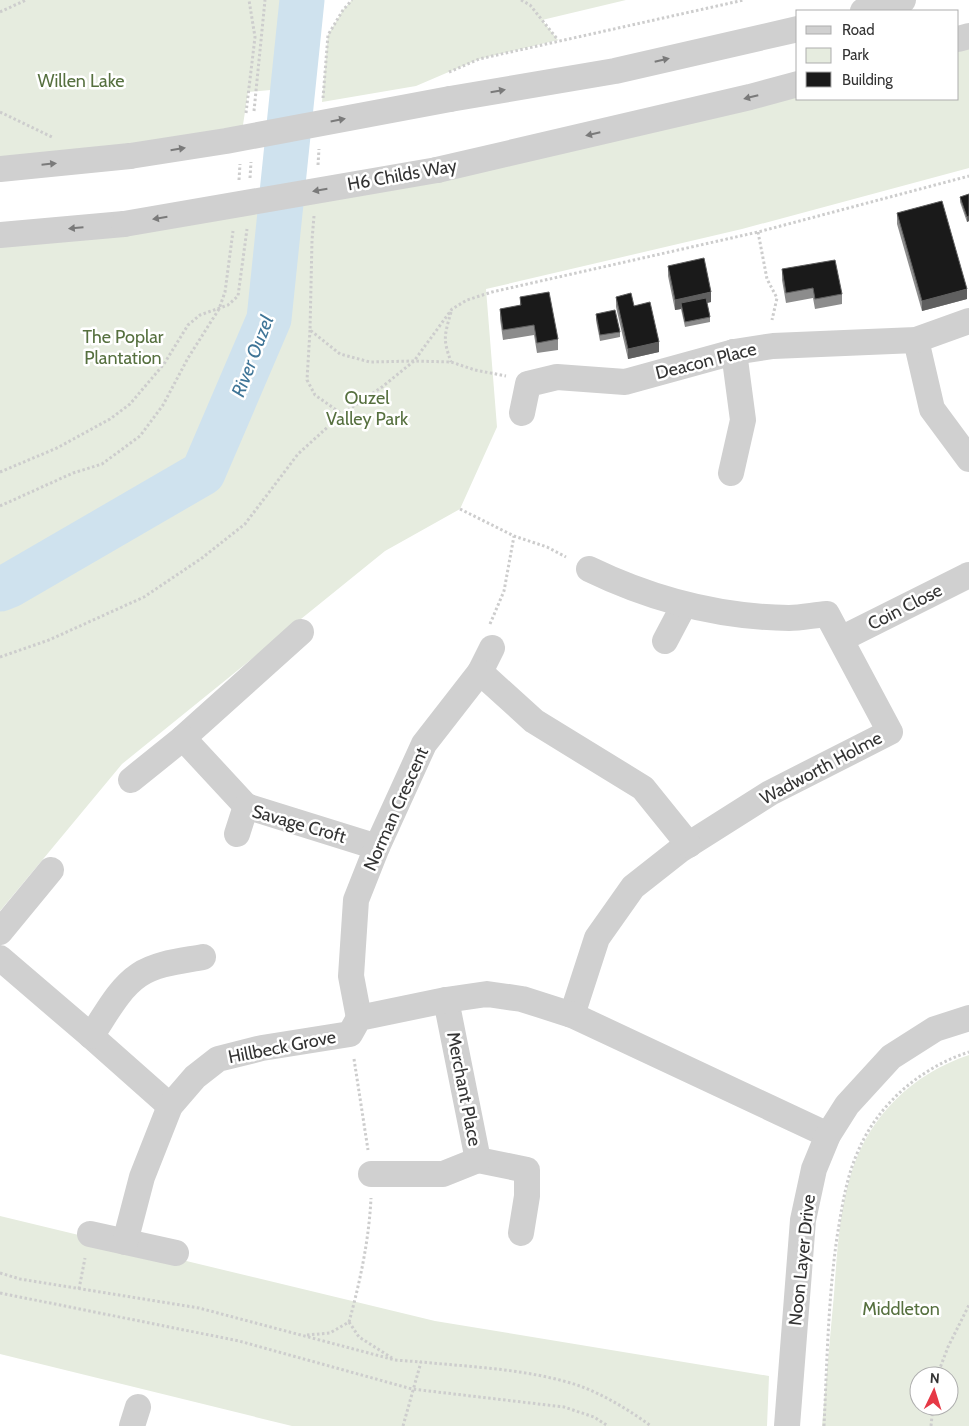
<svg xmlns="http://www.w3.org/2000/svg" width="969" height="1426" font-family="Cabin,sans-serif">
  <rect width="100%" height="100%" fill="#fff"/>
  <!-- green -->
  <g fill="#e6ecdf" fill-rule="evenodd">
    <polygon points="0,0 302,0 293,88 248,92 241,138 0,169"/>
    <polygon points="352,0 626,0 542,20 558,40 479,59 416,86 322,102 328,35 343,10"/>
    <polygon points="969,36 969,168 742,229 486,289 497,427 460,509 385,551 122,764 0,911 0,235 124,224 798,84 798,99 958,99 958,39"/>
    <path d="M 969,1055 L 969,1426 L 822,1426 C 826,1382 830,1338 834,1294 C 837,1254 839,1212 851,1174 C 869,1116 912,1074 969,1055 ZM 919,1376 L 949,1376 L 949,1406 L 919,1406 Z"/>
    <polygon points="0,1216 435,1321 769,1376 767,1426 292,1426 0,1354"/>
  </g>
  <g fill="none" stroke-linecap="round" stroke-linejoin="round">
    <!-- river -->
    <polyline stroke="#cfe2ee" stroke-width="45" points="0,589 10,585 203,473 269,319 302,0"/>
    <!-- path -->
    <g stroke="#cdcdcd" stroke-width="3" stroke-dasharray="2.5 2.5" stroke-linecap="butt">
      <polyline points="521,0 530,5 558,40"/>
      <polyline points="0,12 26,0"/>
      <polyline points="449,72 479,59 744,0"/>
      <polyline points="323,98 328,35 343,10 352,0"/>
      <polyline points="254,111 265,0"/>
      <polyline points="0,112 54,138"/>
      <polyline points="246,113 255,37 249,0"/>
      <polyline points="318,165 319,149"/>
      <polyline points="250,178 251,162"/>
      <polyline points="239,180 240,164"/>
      <polyline points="314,216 312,240 310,330 340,354 370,362 414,361 452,309 467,300 492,292 758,232 969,176"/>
      <polyline points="758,232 767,279 777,298 772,320"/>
      <path d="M 451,312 C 444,337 443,339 451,362"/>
      <polyline points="310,330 307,380 315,395 342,414"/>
      <polyline points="0,472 57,448 110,419 130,404 164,364 188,325 200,315 228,305 238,296 247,229"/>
      <polyline points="0,506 73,473 102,464 140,436 163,405 188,358 219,309 225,292 233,231"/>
      <polyline points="460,509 514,536 547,547 566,557"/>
      <polyline points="490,624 504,591 514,536"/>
      <polyline points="0,657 49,640 144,597 202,558 245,524 298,454 342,414 382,387 414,361 451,362 475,370 506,376"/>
      <polyline points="354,1059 368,1150"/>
      <polyline points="0,1273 20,1279 199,1308 395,1360 421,1362"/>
      <polyline points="79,1289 85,1258"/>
      <polyline points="0,1293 239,1341 412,1389 564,1407 594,1417 608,1426"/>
      <polyline points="349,1322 359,1337 392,1358"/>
      <path d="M 307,1335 L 330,1333 L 349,1322 C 360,1282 369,1240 371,1198"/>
      <polyline points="937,1376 948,1347 969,1305"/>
      <path d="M 403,1426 L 421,1362 C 473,1367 527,1369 577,1385 C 603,1394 629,1410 651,1426"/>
      <path d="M 824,1426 C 827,1363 828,1300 837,1237 C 842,1207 846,1177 859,1149 C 879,1103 922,1067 969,1052"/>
      <polyline points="931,1426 933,1406"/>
    </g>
    <!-- minor -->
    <g stroke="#d0d0d0" stroke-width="26">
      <polyline points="863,11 903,0"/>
      <polyline points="958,39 969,36"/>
      <polyline points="450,99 615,71 798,29"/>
      <polyline points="0,169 130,156"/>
      <polyline points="437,170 750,97 798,84"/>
      <polyline points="0,235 124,224"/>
      <polyline points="916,340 932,409 969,459"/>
      <polyline points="522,413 528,384 557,377 625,382 734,352 773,346 916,340 969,321"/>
      <polyline points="731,473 743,420 734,352"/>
      <polyline points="841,639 969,575"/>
      <polyline points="665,641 684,605"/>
      <polyline points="480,672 492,648"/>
      <polyline points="183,738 301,632"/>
      <polyline points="131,780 183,738 246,806"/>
      <polyline points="237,834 246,806 377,847"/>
      <polyline points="0,932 51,870"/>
      <polyline points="0,958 91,1036 170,1106"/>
      <polyline points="446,1000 478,1160 527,1170 527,1196 521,1233"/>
      <path d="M 572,1015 L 597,938 L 633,887 L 680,850 L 770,793 L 890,732 L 827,614 C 814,615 801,618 789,618 C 719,617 651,599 589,569"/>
      <polyline points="359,1018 351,976 356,900 377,847 424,744 480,672 534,721 643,788 689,845"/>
      <path d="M 91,1036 C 105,1016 118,989 139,975 C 157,963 182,961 203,957"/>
      <polyline points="371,1174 443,1174 478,1160"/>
      <polyline points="90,1234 176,1253"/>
      <polyline points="125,1242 142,1177 170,1106 195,1077 218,1059 262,1048 350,1034 359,1018 446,1000 487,994 522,999 572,1015 828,1135"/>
      <polyline points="132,1426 138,1407"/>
      <polyline points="787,1426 803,1220 814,1169 828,1135 847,1105 891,1057 935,1029 969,1018"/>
    </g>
    <!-- minor-bridge -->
    <g stroke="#d0d0d0" stroke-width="26">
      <polyline points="130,156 226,141 450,99"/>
      <polyline points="124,224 437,170"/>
    </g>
  </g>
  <!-- wall -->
  <g fill="#8c8c8c">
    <polygon points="969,194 969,221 967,222 960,202 960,197"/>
    <polygon points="897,213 967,299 922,311 897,224"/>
    <polygon points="668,266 711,302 707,303 710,317 710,322 685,327 681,309 675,310 668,276"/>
    <polygon points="782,269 842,294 842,304 815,309 813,298 786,303 782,280"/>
    <polygon points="520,297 558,339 558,350 537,353 534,335 503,340 500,319 500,309 520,306"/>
    <polygon points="616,297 634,306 659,352 628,359 616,307"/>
    <polygon points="596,314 620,332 620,337 600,341 596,320"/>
  </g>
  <!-- shaded-wall -->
  <g fill="#5f5f5f">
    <polygon points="969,216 969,221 967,222 967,217"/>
    <polygon points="967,289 967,299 922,311 922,301"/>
    <polygon points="711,292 711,302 682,308 681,303 681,309 675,310 675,300"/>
    <polygon points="659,342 659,352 628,359 628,349"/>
  </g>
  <!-- building -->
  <g fill="#1a1a1a" stroke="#5f5f5f">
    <polygon points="969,194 969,216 967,217 960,197"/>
    <polygon points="942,201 967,289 922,301 897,213"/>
    <polygon points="704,258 711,292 675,300 668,266"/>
    <polygon points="835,260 842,294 815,299 813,288 786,293 782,269"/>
    <polygon points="549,292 558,339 537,343 534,325 503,330 500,309 521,305 520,297"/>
    <polygon points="631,293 634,306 650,302 659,342 628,349 616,297"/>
    <polygon points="706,298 710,317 685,322 681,303"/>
    <polygon points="615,310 620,332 600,335 596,314"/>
  </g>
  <!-- one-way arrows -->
  <defs><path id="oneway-solid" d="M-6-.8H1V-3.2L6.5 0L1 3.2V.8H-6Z" transform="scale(1.25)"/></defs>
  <g fill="#7a7a7a">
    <use href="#oneway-solid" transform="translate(662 60) rotate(-13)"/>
    <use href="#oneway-solid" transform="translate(498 91) rotate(-10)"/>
    <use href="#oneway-solid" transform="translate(751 97) rotate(166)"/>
    <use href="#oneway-solid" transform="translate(338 120) rotate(-11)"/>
    <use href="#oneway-solid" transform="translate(593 134) rotate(167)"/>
    <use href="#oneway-solid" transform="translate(178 149) rotate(-9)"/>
    <use href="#oneway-solid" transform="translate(49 164) rotate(-6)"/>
    <use href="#oneway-solid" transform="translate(320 190) rotate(170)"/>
    <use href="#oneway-solid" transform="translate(160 218) rotate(171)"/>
    <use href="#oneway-solid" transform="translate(76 228) rotate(175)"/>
  </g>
  <g text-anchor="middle" stroke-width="5" stroke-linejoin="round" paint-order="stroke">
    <!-- park labels -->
    <g font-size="18" fill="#56703f" stroke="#fff">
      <text x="81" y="87">Willen Lake</text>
      <text x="123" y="343">The Poplar<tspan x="123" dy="21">Plantation</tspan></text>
      <text x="367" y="404">Ouzel<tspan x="367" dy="21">Valley Park</tspan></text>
      <text x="901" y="1315">Middleton</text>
    </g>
    <!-- street labels -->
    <g font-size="18" fill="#333" stroke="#fff">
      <text transform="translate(402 175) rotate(-10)" y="6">H6 Childs Way</text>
      <text transform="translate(706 361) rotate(-14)" y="6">Deacon Place</text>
      <text transform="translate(905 607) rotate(-27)" y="6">Coin Close</text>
      <text transform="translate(821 768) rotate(-28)" y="6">Wadworth Holme</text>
      <text transform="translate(396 809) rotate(-66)" y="6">Norman Crescent</text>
      <text transform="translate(299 824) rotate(16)" y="6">Savage Croft</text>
      <text transform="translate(282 1047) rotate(-11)" y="6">Hillbeck Grove</text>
      <text transform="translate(464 1089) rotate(79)" y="6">Merchant Place</text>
      <text transform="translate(802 1260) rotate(-84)" y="6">Noon Layer Drive</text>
    </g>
    <!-- water labels -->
    <g font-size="19" font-style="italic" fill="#3f7597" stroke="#fff">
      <text transform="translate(252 356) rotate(-69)" y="7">River Ouzel</text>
    </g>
  </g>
  <!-- legend -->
  <rect x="796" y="10" width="162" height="90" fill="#ffffff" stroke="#adadad"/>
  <rect x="806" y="26" width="25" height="8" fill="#d0d0d0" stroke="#adadad"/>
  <text x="842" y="35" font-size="15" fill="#333333">Road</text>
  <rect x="806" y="48" width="25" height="15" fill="#e6ecdf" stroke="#adadad"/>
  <text x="842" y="60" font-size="15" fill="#333333">Park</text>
  <rect x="806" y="72" width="25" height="15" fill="#1a1a1a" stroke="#adadad"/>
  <text x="842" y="85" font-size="15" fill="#333333">Building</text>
  <!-- north arrow -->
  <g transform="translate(934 1391) rotate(4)"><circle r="24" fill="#ffffff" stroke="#adadad"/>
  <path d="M0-4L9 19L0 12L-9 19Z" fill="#e63946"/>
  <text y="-8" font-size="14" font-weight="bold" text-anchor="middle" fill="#333333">N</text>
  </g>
</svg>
